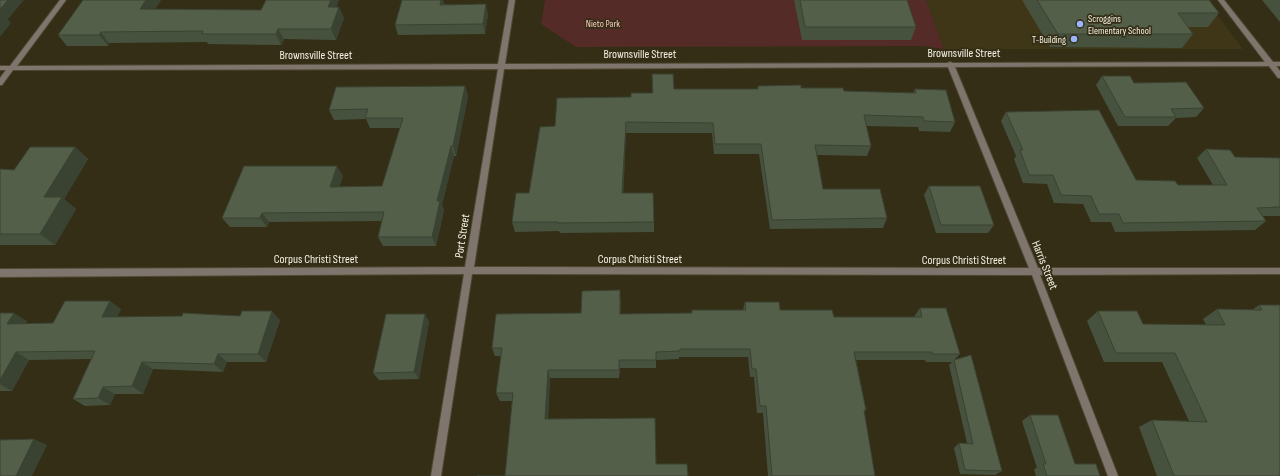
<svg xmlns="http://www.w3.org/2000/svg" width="1280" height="476" font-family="'Sofia Sans Condensed',sans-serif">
  <rect width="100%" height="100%" fill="#342e16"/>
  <!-- built -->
  <polygon fill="#3e3617" points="926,0 1206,0 1243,49 944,49"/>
  <!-- green -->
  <polygon fill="#552b27" points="545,0 926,0 944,49 922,46 576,47 541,24"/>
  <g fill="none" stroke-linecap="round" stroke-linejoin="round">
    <defs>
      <path id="street" d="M 60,0 L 66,0 L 17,66 L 498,64 L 509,0 L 515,0 L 505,64 L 947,63 L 950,62 L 953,63 L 1265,62 L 1218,0 L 1224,0 L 1273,62 L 1280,62 L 1280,66 L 1276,66 L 1280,71 L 1280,78 L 1278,78 L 1269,66 L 955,67 L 1038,268 L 1280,268 L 1280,274 L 1040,275 L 1118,476 L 1108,476 L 1032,275 L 472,274 L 441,476 L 431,476 L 464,274 L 0,277 L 0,269 L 465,267 L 498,69 L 13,70 L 2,85 L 0,85 L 0,78 L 6,70 L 0,70 L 0,66 L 10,66 ZM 948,67 L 1029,268 L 474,267 L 504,69 Z"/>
    </defs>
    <!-- street casing -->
    <use href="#street" stroke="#4f4933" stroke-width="2"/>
    <!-- street -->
    <use href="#street" fill="#7f756d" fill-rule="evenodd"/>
  </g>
  <!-- wall -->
  <g fill="#47523e">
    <polygon points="161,0 155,9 261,10 337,7 344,18 336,40 284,39 281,45 208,44 207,42 109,43 108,46 67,46 58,35"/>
    <polygon points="794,0 907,0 916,27 911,40 802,40"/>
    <polygon points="1022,0 1209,0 1219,13 1208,27 1188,27 1193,34 1182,48 1050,47"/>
    <polygon points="1262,0 1280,0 1280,22"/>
    <polygon points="445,4 488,14 485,34 398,35 395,25"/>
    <polygon points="652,74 674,89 757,89 758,86 801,88 844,91 913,93 915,89 955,122 950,132 919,131 918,127 866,126 871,146 867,156 817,155 823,189 887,218 883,228 770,229 759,154 714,154 712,133 626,133 623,193 654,222 654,232 560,233 559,231 515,232 512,222 529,193 555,126 652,93"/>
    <polygon points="1102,76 1134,83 1204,108 1196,117 1176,118 1168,126 1118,126 1096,85"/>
    <polygon points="465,86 468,96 456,156 454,156 442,205 444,210 436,246 383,246 378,237 382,221 269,222 267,227 230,227 222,218 343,176 339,187 382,186 400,128 370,128 366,119 334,120 329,110"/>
    <polygon points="1006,112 1136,180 1178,185 1213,185 1197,158 1206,149 1235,157 1280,158 1280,216 1262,216 1266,221 1255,230 1115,232 1111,222 1091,222 1083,204 1054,203 1047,184 1023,183 1014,159 1016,156 1001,121"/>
    <polygon points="75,147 88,159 64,199 76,209 55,245 0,245 0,169 14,170"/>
    <polygon points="929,186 994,225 988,233 936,233 924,195"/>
    <polygon points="621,299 620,314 691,313 692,310 743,310 745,302 780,310 834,317 914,317 920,308 960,354 955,359 1002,471 995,475 960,474 954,448 959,443 967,443 949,365 952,362 926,362 925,360 856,360 866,410 864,412 875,476 768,476 763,413 757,413 754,377 750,377 748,357 679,357 679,359 656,360 656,368 620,368 619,378 550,378 548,419 505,476 512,401 500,401 496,393 501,356 495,356 492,348 581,313"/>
    <polygon points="1259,305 1280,305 1280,476 1157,476 1139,427 1152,420 1189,421 1162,362 1104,362 1087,321 1098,311 1143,324 1206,325 1203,319 1217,309 1252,310"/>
    <polygon points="121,309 117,317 280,320 266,362 227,362 223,372 153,369 143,394 115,394 110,405 85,406 73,399 91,359 29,360 12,391 0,391 0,313 27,321 25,324 53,323"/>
    <polygon points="425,314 429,322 419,379 379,380 373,373"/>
    <polygon points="1030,415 1075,464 1100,476 1036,476 1034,469 1037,468 1022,421"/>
  </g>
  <!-- shaded-wall -->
  <g fill="#3a4232">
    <polygon points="8,0 24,0 8,19 11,23 0,37 0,9"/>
    <polygon points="146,0 161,0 148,20 140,9"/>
    <polygon points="331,0 339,0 333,18 328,7"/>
    <polygon points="441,0 443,0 445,6 440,5"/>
    <polygon points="486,4 488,14 485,34 483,24"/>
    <polygon points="339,7 344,18 336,40 331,29"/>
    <polygon points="278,29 284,39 281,45 276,34"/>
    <polygon points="101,32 109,43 108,46 99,35"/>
    <polygon points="465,86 468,96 456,156 453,146"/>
    <polygon points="626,122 626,133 623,203 622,193"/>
    <polygon points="451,146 454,156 442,205 444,210 436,246 432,237 437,201"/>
    <polygon points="75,147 88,159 64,199 76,209 55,245 40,234 44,197"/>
    <polygon points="337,166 343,176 336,197 330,187"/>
    <polygon points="262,213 269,222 267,227 260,218"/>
    <polygon points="110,301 121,309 113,326 102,317"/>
    <polygon points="272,311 280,320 266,362 258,354"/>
    <polygon points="14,313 27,321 20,333 7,324"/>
    <polygon points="425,314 429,322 419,379 414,372"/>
    <polygon points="16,352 29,360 12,391 0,384 0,380"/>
    <polygon points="218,354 227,362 223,372 214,364"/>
    <polygon points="142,362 153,369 143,394 132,386"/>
    <polygon points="548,370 550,378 547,426 545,419"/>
    <polygon points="103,387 115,394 110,405 98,398"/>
    <polygon points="34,439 47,445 32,476 16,476"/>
  </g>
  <!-- building -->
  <g fill="#535f48" stroke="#3a4232">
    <polygon points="0,0 8,0 0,9"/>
    <polygon points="83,0 146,0 140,9 261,10 266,0 331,0 328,7 339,7 331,29 278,29 276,34 202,34 203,31 101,32 99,35 58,35"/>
    <polygon points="402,0 441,0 440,5 486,4 483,24 395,25"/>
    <polygon points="800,0 907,0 916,27 805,27"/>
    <polygon points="1037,0 1209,0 1219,13 1178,13 1193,34 1058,34"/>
    <polygon points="652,74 673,74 674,89 758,89 758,86 801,85 801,88 843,88 844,91 916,93 915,89 946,90 955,122 924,121 923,117 864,115 871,146 815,145 823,189 880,189 887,218 772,220 761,144 715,144 713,123 626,122 622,193 653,193 654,222 558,223 558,222 512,222 516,193 529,193 540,127 555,126 557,98 631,97 631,93 653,93"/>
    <polygon points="1102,76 1130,76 1134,83 1186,82 1204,108 1171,109 1176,117 1125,117"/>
    <polygon points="465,86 453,146 451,146 437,201 440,201 432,237 378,237 384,212 262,213 260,218 222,218 244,166 337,166 330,187 382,186 403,118 365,118 368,109 329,110 336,87"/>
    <polygon points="1099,110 1136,180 1175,181 1178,185 1227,185 1206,149 1230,150 1235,157 1280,158 1280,207 1257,208 1266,221 1123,223 1119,214 1099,214 1091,196 1061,195 1053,175 1029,175 1020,150 1023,150 1006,112"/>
    <polygon points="30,147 75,147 44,197 62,197 40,234 0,234 0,169 14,170"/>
    <polygon points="929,186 980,186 994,225 941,225"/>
    <polygon points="620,290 620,314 692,313 692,310 746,310 745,302 779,302 780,310 832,310 834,317 922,317 920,308 946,308 960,354 932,354 932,352 854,352 866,410 864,410 875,476 772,476 766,406 760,406 756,369 752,369 750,349 680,349 680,351 656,352 656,360 619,360 619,370 548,370 545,419 655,418 656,464 687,464 688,476 477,476 505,476 513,393 496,393 502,348 492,348 496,314 581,313 582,291"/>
    <polygon points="65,301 110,301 102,317 182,316 183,313 240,316 242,311 272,311 258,354 218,354 214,364 142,362 132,386 103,387 98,398 73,399 95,351 16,352 0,380 0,313 14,313 7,324 53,323"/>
    <polygon points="1259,305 1280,305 1280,476 1174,476 1152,420 1207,422 1175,353 1116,353 1098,311 1137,311 1143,324 1225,325 1217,309 1262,310"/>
    <polygon points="386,314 425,314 414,372 373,373"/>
    <polygon points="971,355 1002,471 965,470 959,443 973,444 954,360"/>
    <polygon points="1030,415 1058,415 1075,464 1096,464 1100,476 1047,476 1043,464 1046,464"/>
    <polygon points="34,439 16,476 0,476 0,440"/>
  </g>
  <!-- markers -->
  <g fill="#99b5fd" stroke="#342e16" stroke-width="1.5">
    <circle cx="1080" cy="24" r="4"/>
    <circle cx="1074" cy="39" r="4"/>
  </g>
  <g text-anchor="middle" stroke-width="3.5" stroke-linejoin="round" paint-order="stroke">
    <!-- far-poi labels -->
    <g font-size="10" fill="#f4f0e2" stroke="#342e16" text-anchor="start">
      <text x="1088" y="22">Scroggins<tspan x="1088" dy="12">Elementary School</tspan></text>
      <text x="1066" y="43" text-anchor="end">T-Building</text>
    </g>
    <!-- far-park labels -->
    <g font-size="10" fill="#fac5be" stroke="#342e16">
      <text x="603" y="27">Nieto Park</text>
    </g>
    <!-- street labels -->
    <g font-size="12" fill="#f4f0e2" stroke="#342e16">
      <text x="964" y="57">Brownsville Street</text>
      <text x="640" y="58">Brownsville Street</text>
      <text x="316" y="59">Brownsville Street</text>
      <text transform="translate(462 236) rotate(-81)" y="4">Port Street</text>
      <text x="316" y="263">Corpus Christi Street</text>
      <text x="640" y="263">Corpus Christi Street</text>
      <text x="964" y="264">Corpus Christi Street</text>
      <text transform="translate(1045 265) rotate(68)" y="4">Harris Street</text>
    </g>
  </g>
</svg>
